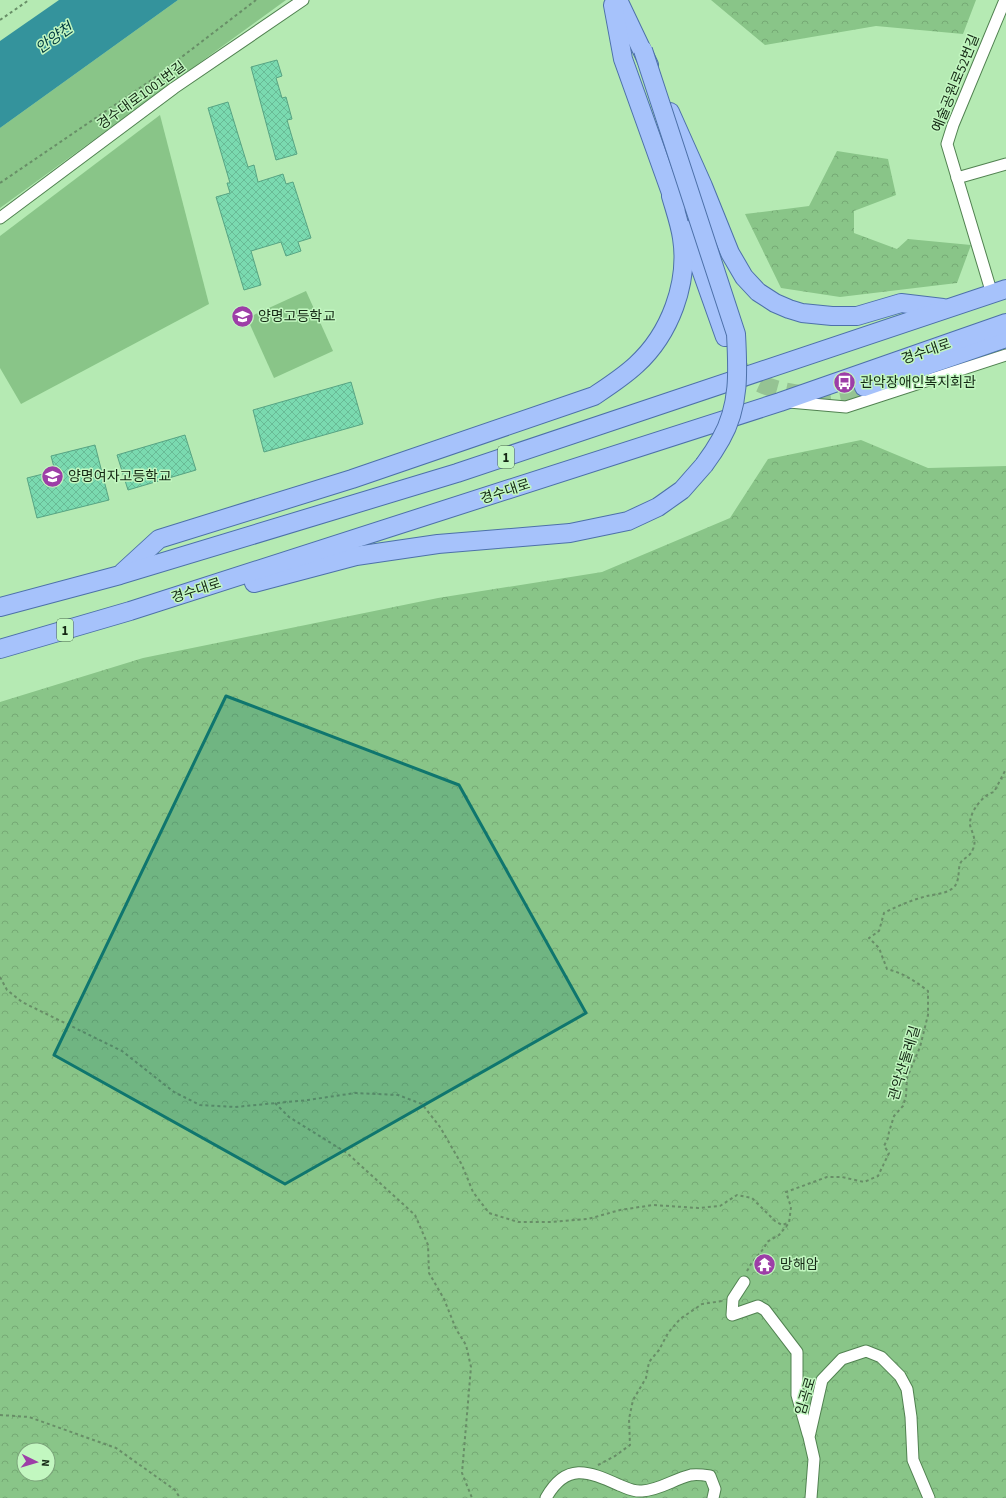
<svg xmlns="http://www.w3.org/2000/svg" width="1006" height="1498" font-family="'Source Sans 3','Noto Sans KR',sans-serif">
  <defs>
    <pattern id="forest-crowns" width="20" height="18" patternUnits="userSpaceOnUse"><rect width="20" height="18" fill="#89c588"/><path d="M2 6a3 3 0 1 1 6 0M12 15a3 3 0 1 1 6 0" fill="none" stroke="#75a974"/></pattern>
    <pattern id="building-cross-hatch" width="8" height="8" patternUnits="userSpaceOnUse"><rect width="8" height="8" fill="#7adab0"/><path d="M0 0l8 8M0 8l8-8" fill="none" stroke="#69bb96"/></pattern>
  </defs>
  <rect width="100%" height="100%" fill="#b5eab3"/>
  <!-- forest -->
  <g fill="url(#forest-crowns)" fill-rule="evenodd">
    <polygon points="711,0 976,0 963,34 876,26 765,45"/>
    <polygon points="837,151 888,159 896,195 854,211 854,233 897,249 908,239 971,245 957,283 840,297 781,288 745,214 809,206"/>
    <path d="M 861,440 L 928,468 L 1006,466 L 1006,1498 L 0,1498 L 0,702 L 143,658 L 438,598 L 602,572 L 730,518 L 768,459 ZM 24,1450 L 48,1450 L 48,1474 L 24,1474 Z"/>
  </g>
  <!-- park -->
  <g fill="#89c588">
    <polygon points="178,0 286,0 0,208 0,128"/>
    <polygon points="160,115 209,304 21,404 0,368 0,236"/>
    <polygon points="306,291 333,351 274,378 247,318"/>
  </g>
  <!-- water -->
  <polygon fill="#34939c" points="59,0 178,0 0,128 0,41"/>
  <!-- building -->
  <g fill="url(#building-cross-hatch)" stroke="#57a483">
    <polygon points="277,60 282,76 276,78 282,98 286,97 292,119 287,120 297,154 276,160 251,67"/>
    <polygon points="228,102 248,167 254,165 258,182 283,174 286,184 293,182 311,238 298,242 301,251 286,256 281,242 251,251 261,285 244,290 216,197 230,193 227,183 230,183 208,108"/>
    <polygon points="351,382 363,424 264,452 253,410"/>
    <polygon points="185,435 196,470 128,490 117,455"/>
    <polygon points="95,445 109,500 37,518 27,478 55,471 51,456"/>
  </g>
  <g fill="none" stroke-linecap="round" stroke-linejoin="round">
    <!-- primary-tunnel -->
    <path stroke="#95c393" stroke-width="18" stroke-dasharray="18 9" stroke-linecap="butt" d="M 739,367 C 753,389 800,396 824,395 C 837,394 851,390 864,387"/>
    <defs>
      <g id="minor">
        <polyline points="957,178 1006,164"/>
        <polyline points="0,218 174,88 303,0"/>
        <polyline points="992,294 947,144 953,125 1005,0"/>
        <polyline points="789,402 846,407 1006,355"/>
        <polyline points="744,1282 733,1299 732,1315 758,1306 765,1310 797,1352 797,1395 808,1434"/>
        <path d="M 546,1498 C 566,1462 588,1471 619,1485 C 627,1488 633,1492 642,1491 C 660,1490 674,1479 691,1475 C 697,1474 704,1475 710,1476 L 715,1489 L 713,1498"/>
        <polyline points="811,1498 814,1459 809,1437 822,1380 842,1359 866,1351 881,1357 900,1376 907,1389 911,1417 913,1460 929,1498"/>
      </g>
      <g id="primary">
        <polyline points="618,0 649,65"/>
        <polyline points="613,5 623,59 676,207"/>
        <polyline points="670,112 703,186 730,253 744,277 758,292 775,303 789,309 802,313 832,316 857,316 901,303 943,308"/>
        <polyline points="687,230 725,337"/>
        <polyline points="864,387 1006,338"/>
        <path d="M 123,572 L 159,539 L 352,479 L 594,396 C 609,386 623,377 636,365 C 670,334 689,283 682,238 C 680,224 675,210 671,196"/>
        <polyline points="254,583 356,556 438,544 570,533 628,521 658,507 682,490 704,465"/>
        <polyline points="0,607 120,575 457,473 1006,289"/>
        <polyline points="0,649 130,611 780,402 1006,323"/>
      </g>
    </defs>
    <!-- minor casing -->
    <use href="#minor" stroke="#518251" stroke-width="13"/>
    <!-- primary casing -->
    <use href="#primary" stroke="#4d71a9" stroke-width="20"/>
    <!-- path -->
    <g stroke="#688e67" stroke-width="2" stroke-dasharray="3 3" stroke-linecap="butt">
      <polyline points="0,20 29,0"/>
      <polyline points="0,183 153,79 256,0"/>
      <polyline points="0,977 7,990 22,1002 122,1051 174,1092 200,1105 235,1107 308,1100 355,1093 398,1095 422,1104 440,1127 462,1165 473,1192 489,1213 518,1222 551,1222 588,1219 620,1210 653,1205 698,1208 720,1206 737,1195 752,1198 775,1221 782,1225 788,1223"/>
      <polyline points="275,1103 289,1117 347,1153 415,1215 428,1245 429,1273 444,1299 456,1329 466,1345 471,1367 462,1473 472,1498"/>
      <path d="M 747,1271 L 751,1264 L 764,1248 L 767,1242 L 779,1235 L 789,1223 L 791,1207 L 786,1192 L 827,1177 L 842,1177 L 864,1182 L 878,1176 L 889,1153 L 884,1146 L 888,1138 L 889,1132 L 894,1116 L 903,1106 L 906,1096 L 907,1078 L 920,1047 L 928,1015 L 928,991 C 915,981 903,973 887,969 L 879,948 L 869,938 L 879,931 L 884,913 C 897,906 912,900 927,896 C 935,894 946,894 953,888 C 961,881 957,868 961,862 C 965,857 970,857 973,849 C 977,840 972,833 970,825 C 969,813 982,795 994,792 L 1006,769"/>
      <polyline points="0,1415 29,1417 116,1448 175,1490 180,1498"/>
      <polyline points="598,1465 615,1456 630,1445 629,1419 633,1400 646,1378 649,1362 659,1350 668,1333 680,1319 702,1304 722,1301"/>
    </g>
    <!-- minor -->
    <use href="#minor" stroke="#fff" stroke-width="11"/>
    <!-- primary -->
    <use href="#primary" stroke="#a6c2fb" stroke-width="18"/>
    <defs>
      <path id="primary-bridge" d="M 643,50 L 736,334 C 738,370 740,406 721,439 C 716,448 710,457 704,465"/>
    </defs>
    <!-- primary-bridge casing -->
    <use href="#primary-bridge" stroke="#4d71a9" stroke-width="20" stroke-linecap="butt"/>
    <!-- primary-bridge -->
    <use href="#primary-bridge" stroke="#a6c2fb" stroke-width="18"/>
  </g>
  <!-- marked area -->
  <path fill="#0f766e" fill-opacity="0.2" stroke="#0f766e" stroke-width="3" stroke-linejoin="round" d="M 226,696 L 459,785 L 586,1013 L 285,1184 L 54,1055 Z"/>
  <!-- icons -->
  <defs>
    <symbol id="school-disc" viewBox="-11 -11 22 22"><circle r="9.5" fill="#9d3ea7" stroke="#c2f7c0"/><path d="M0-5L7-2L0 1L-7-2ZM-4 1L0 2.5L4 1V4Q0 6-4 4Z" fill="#fff"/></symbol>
    <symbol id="bus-disc" viewBox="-11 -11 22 22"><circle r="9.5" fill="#9d3ea7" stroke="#c2f7c0"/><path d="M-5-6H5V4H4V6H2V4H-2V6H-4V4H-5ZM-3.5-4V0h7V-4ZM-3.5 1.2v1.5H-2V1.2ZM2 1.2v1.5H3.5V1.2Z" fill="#fff"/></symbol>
    <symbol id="temple-disc" viewBox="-11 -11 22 22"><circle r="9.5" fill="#9d3ea7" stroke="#c2f7c0"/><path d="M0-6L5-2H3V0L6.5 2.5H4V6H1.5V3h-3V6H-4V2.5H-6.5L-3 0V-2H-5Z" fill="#fff"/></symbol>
  </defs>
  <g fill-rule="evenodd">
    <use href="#school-disc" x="230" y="304" width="25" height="25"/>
    <use href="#bus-disc" x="832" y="370" width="25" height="25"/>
    <use href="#school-disc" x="40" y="464" width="25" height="25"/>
    <use href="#temple-disc" x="752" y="1252" width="25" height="25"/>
  </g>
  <g text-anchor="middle" stroke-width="3" stroke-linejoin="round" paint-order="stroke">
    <!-- shield labels -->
    <g fill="#c2f7c0" stroke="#486648" stroke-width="1">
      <rect x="498" y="446" width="16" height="22" rx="3"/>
      <rect x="57" y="619" width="16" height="22" rx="3"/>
    </g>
    <g font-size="13" font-weight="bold" fill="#142814">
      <text x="506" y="462">1</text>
      <text x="65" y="635">1</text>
    </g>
    <!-- street labels -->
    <g font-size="14" fill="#142814" stroke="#c2f7c0">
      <text transform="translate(955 83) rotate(-68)" y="5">예술공원로52번길</text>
      <text transform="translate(141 95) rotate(-36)" y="5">경수대로1001번길</text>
      <text transform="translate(926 351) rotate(-19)" y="5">경수대로</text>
      <text transform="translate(505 491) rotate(-18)" y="5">경수대로</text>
      <text transform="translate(196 590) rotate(-18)" y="5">경수대로</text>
      <text transform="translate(904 1063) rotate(-73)" y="5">관악산둘레길</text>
      <text transform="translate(805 1396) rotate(-73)" y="5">임곡로</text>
    </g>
    <!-- poi labels -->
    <g font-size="14" fill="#142814" stroke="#c2f7c0" text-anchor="start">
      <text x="258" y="321">양명고등학교</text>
      <text x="860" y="387">관악장애인복지회관</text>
      <text x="68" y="481">양명여자고등학교</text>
      <text x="780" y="1269">망해암</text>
    </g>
    <!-- water labels -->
    <g font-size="15" font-style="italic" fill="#003b40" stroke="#c2f7c0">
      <text transform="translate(54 38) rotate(-35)" y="5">안양천</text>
    </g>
  </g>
  <!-- north arrow -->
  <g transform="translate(36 1462) rotate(95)"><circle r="19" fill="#c2f7c0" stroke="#7ca47b"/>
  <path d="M0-3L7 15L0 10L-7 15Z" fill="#9d3ea7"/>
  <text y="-6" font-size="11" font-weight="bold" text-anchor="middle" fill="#142814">N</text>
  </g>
</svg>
